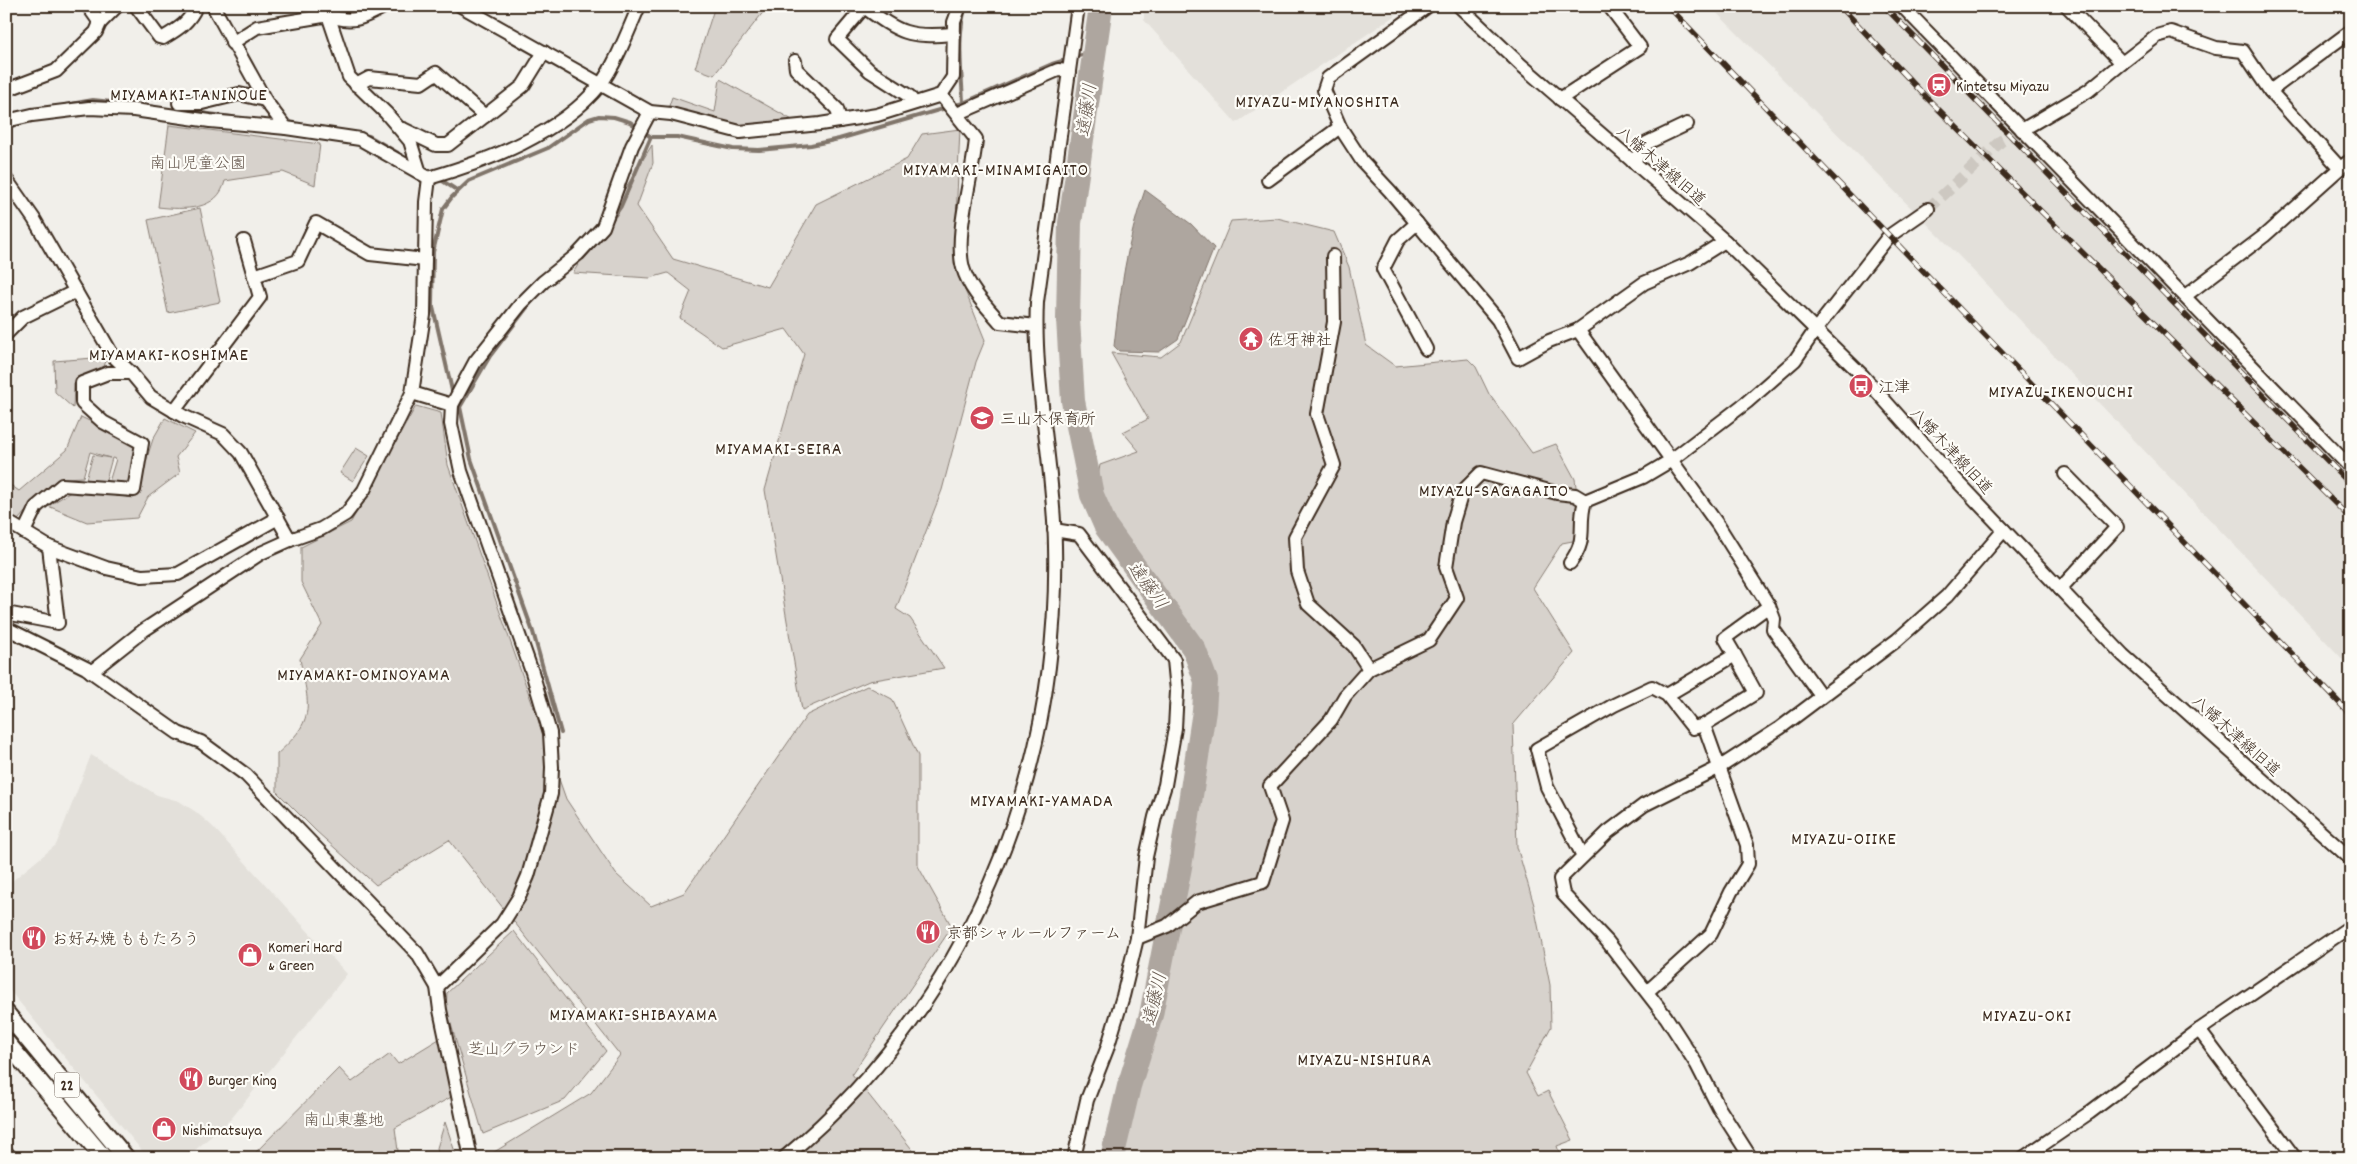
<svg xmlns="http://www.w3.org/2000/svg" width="2357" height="1164" font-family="Dekko,'Klee One',sans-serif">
  <rect width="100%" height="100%" fill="#f1efea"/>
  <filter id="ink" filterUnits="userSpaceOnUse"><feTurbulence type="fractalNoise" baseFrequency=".02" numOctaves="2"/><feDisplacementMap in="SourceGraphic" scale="10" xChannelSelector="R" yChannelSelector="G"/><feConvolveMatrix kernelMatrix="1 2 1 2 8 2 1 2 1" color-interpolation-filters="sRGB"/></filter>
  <g filter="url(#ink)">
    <!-- built -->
    <g fill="#e3e0da">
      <polygon points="1144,6 1409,6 1236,123 1144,20"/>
      <polygon points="1710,6 1892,6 2351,480 2351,668 1961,258"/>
      <polygon points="91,755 157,795 179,801 196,812 213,827 347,974 231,1119 186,1158 148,1158 6,986 6,886 56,845"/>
    </g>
    <!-- green -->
    <g fill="#d7d2cc" stroke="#897e75">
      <polygon points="715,6 768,6 714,75 695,68"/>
      <polygon points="720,79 803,126 742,127 669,106 672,97 715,112"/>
      <path d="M 169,125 L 320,144 L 315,185 L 283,172 L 225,181 C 218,211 184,210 158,207 Z"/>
      <polygon points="960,129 954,263 985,340 976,362 942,490 896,609 910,618 944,668 869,681 802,710 765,490 804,354 786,329 722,347 680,318 691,291 668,273 650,278 573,273 652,145 653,163 637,206 673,259 768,287 816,204 907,159 922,134"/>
      <polygon points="200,208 220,302 168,313 148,220"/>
      <polygon points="1277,218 1334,232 1349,267 1366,345 1395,366 1468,359 1476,367 1489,394 1532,453 1556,444 1575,479 1583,539 1562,543 1533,588 1574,653 1513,725 1517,847 1534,905 1550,985 1551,1027 1526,1073 1538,1096 1548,1091 1573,1140 1557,1146 1561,1158 1118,1158 1129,1106 1163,995 1188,867 1213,685 1196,642 1110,522 1096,487 1100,465 1139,451 1123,432 1148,419 1111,353 1161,357 1181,342 1231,221"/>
      <polygon points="107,357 104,367 74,384 73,408 55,392 54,361"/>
      <path d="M 416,406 L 441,413 L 448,465 L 566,799 L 616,874 L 651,906 L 684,893 L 807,715 L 867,686 L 892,699 L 918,756 L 918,866 L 952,927 L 852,1074 L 919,1158 L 492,1158 L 491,1154 L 591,1093 L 620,1055 L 449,840 L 376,885 L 316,831 L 277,792 L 277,754 C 317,719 309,706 300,659 L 322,625 L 301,582 L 301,547 L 351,522 Z"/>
      <polygon points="81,417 141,446 128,483 109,482 116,459 112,458 105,484 86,479 93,455 110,458 90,452 83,477 65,478 34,502 18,520 6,512 6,482 19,491 67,450"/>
      <polygon points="165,418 195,433 176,457 180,473 148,497 137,518 87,522 48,506 74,490 134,498 153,439"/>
      <polygon points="356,448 369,456 353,481 340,473"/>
      <polygon points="514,931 606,1051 565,1100 483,1134 446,1007 447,993"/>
      <polygon points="439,1039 453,1096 395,1128 399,1158 250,1158 339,1068 352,1082 390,1054 398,1064"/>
      <polygon points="445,1122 457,1158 439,1158 437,1148"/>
    </g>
    <!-- water -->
    <path fill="#aea69f" stroke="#80746b" d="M 1145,190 L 1191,224 L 1214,248 L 1178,339 L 1159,352 L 1119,351 L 1114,346 C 1120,293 1127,240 1145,190 Z"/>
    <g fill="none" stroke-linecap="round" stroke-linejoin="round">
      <!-- stream -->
      <g stroke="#80746b" stroke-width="4">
        <path d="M 963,103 C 962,73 956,36 966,6"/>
        <polyline points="65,105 93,100 130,104"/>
        <polyline points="179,110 232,117"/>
        <polyline points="362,135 369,136 398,153"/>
        <polyline points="438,178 458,191"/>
        <polyline points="610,222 621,206 651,137"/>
        <polyline points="583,258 596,243"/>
        <polyline points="532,301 490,356 460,407 471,459 533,632 561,733"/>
        <polyline points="453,395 432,303 433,252 443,209 452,197 469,181 548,148 589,119 599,116 614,117 630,122 651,137 677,137 733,149 759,150 811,145 839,139 963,103 1052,64 1095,51"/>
        <polyline points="457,404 461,413"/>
      </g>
      <!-- river -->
      <polyline stroke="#aea69f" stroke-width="24" points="1101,6 1070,223 1068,319 1073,401 1092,495 1106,527 1194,649 1206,681 1204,711 1180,867 1151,1015 1129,1086 1112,1158"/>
      <!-- minor-tunnel -->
      <polyline stroke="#cdc8c1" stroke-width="12" stroke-dasharray="12 6" stroke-linecap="butt" points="1928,209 2001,141 2022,130"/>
      <defs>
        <g id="minor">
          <path d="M 136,6 L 159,37 L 163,38 C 178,29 190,22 196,6"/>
          <polyline points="213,6 265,100 286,128"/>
          <polyline points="325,6 349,77 386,113 410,141 420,173"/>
          <polyline points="461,6 650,112 671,114 740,132 820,124 877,115 941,95 953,77 954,22 960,6"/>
          <polyline points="1428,6 1328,78 1324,90 1340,127 1362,161 1390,191 1498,320 1518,358 1549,341 1578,330 1644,283 1690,263 1725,241"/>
          <polyline points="1459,6 1520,64 1725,241 1863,376 1943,466 2123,655 2351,859"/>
          <polyline points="1902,6 2351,468"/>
          <polyline points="2067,6 2122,63 2157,36 2171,32 2216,48 2243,51 2270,91 2340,168 2351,160"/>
          <polyline points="100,23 117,6"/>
          <path d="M 232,43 L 257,27 L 329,15 C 352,25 365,17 385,6"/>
          <polyline points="795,61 796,69 837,109 840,121"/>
          <polyline points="356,85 369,78 421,83 436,73 485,116"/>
          <polyline points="6,90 56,71 96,32 100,23 88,6"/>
          <polyline points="2270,91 2351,31"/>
          <path d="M 941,95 L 976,139 C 973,176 954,234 963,268 C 969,289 986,306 1000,322 L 1036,326"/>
          <polyline points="1560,99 1640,47 1609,6"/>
          <polyline points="179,103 202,103 239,94 265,100"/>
          <path d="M 914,103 L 909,96 L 870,71 L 837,39 L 864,7 C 900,33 908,38 953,34"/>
          <polyline points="957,114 1058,70 1069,71"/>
          <path d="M 6,121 L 32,115 L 89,108 L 134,110 L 210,121 L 286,128 L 360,139 L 429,178 C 488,161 560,134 600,85 C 615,66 629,29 639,6"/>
          <polyline points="403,129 436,145 448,145 523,86 544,52"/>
          <polyline points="2022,130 2088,91 2122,63"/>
          <polyline points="1633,162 1647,143 1687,124"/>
          <polyline points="6,179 34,219 113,356 131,373 151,397 183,416 223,434 241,453 290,540 321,529 346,514 364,490 412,393 424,315 426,202 429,178"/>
          <polyline points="1268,180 1340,127"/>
          <polyline points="1417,223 1398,240 1383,269 1426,349"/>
          <polyline points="1333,256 1334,322 1317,414 1334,465 1295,537 1297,571 1308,604 1354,646 1369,669"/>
          <polyline points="254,276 298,261 316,223 370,254 425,260"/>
          <polyline points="2185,296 2264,236 2340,168"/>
          <polyline points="1578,330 1718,525 1769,606 1774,619 1773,629 1821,696"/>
          <polyline points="6,334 23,317 76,291"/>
          <polyline points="412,393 452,405"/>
          <polyline points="174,411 260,297 244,241"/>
          <polyline points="6,521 49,547 106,568 142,576 178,574 278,518"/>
          <polyline points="1054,530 1079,534 1174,660 1177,691 1175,728 1165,785 1155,817 1146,857 1137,938 1123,996 1107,1049 1087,1100 1074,1158"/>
          <polyline points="24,532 36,507 62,485 134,490 142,443 103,422 82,403 82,383 108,373 131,373"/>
          <path d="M 1570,563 C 1589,538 1577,527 1585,501"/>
          <polyline points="2060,589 2117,527 2065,474"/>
          <polyline points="6,613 58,623 49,547"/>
          <polyline points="6,628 86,668 178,733 201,742 246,775 417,953 437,987 440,1010 471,1158"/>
          <polyline points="1735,655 1725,638 1769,606"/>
          <polyline points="91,672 144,630 261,553 290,540"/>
          <polyline points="1667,695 1735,655 1756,693 1704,725"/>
          <polyline points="1583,856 1547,787 1537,749 1614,705 1652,687 1667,695 1693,728 1704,725 1747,845 1748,864 1731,892 1711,934 1648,991"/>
          <polyline points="1137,938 1167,926 1197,902 1263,882 1282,821 1270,786 1331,720 1345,696 1369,669 1429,640 1457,598 1446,567 1453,522 1462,492 1481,473 1557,493 1575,495 1585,501 1643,477 1670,461 1747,402 1795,360 1816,329 1889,236 1928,209"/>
          <polyline points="437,987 502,924 519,897 528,876 551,794 552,767 550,733 532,672 461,471 451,424 452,405 475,362 521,304 543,282 578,254 603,227 632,146 650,112"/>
          <polyline points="2199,1030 2295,1158"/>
          <polyline points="6,1152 11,1158"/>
          <path d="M 784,1158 C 967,1006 1060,781 1055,546 C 1054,464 1033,384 1037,302 L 1078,6"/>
          <polyline points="1751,1158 1719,1108 1697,1065 1666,1017 1607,941 1563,894 1560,879 1608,832 1644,805 1720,767 1780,728 1897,640 1947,596 2004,530"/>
          <polyline points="2023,1158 2089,1113 2199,1030 2351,926"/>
        </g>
        <g id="major">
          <polyline points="6,1013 126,1158"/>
          <polyline points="6,1042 104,1158"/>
        </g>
      </defs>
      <!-- minor casing -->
      <use href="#minor" stroke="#3b2a1e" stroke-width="16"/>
      <!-- major casing -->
      <use href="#major" stroke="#3b2a1e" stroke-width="20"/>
      <!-- minor -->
      <use href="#minor" stroke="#fdfcf7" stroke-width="12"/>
      <!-- major -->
      <use href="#major" stroke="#fdfcf7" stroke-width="16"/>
      <defs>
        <g id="rail">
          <polyline points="1668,6 2351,715"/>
          <polyline points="1840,6 1927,98 2351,519"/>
          <polyline points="1884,6 2351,485"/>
        </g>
      </defs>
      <!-- rail casing -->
      <use href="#rail" stroke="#3b2a1e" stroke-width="5.5"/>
      <!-- rail -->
      <use href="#rail" stroke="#fdfcf7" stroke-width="4" stroke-dasharray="11" stroke-linecap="butt"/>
    </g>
  </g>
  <!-- icons -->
  <defs>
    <symbol id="station-disc" viewBox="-11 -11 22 22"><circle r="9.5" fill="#d1495b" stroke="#fdfcf7"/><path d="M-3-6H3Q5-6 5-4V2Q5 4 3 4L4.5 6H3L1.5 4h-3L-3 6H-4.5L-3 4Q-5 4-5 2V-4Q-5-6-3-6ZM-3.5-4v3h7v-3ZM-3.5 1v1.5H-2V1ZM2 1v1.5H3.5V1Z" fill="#fff"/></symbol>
    <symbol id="temple-disc" viewBox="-11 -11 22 22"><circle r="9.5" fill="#d1495b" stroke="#fdfcf7"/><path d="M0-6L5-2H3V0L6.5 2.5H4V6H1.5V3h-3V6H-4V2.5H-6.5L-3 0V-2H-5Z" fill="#fff"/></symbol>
    <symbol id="bus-disc" viewBox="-11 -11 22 22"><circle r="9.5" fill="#d1495b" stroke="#fdfcf7"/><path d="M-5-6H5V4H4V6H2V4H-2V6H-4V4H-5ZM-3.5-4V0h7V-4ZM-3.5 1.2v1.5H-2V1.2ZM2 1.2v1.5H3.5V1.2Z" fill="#fff"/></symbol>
    <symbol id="school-disc" viewBox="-11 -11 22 22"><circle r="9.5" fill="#d1495b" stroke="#fdfcf7"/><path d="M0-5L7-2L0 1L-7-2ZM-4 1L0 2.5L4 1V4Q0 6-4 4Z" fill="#fff"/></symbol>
    <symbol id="restaurant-disc" viewBox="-11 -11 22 22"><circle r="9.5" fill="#d1495b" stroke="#fdfcf7"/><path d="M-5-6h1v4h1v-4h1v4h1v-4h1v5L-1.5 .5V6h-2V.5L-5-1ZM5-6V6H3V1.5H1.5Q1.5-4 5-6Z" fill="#fff"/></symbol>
    <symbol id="shop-disc" viewBox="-11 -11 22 22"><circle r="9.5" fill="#d1495b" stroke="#fdfcf7"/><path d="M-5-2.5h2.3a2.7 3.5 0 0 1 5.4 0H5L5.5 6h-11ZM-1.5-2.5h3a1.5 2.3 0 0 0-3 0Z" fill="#fff"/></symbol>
  </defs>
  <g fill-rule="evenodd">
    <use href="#station-disc" x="1925" y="71" width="28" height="28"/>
    <use href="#temple-disc" x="1237" y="325" width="28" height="28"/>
    <use href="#bus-disc" x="1847" y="372" width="28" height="28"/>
    <use href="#school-disc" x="968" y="404" width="28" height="28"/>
    <use href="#restaurant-disc" x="914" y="918" width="28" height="28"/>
    <use href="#restaurant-disc" x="20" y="924" width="28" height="28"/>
    <use href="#shop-disc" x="236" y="941" width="28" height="28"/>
    <use href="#restaurant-disc" x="177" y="1065" width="28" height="28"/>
    <use href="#shop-disc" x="150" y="1115" width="28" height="28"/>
  </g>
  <g text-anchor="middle" stroke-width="4.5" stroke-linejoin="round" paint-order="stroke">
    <!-- shield labels -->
    <rect fill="#fdfcf7" stroke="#75695f" stroke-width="1" x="54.5" y="1072.5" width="25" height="25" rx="4"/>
    <g font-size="15" font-weight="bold" fill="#3b2a1e">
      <text x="67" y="1090">22</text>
    </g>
    <!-- poi labels -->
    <g font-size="16" fill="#3b2a1e" stroke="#fdfcf7" text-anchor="start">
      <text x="1956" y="91">Kintetsu Miyazu</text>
      <text x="1268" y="345">佐牙神社</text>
      <text x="1878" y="392">江津</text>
      <text x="1000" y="424">三山木保育所</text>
      <text x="946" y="938">京都シャルールファーム</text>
      <text x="52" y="944">お好み焼 ももたろう</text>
      <text x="268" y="952">Komeri Hard<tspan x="268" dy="18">&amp; Green</tspan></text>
      <text x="208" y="1085">Burger King</text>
      <text x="182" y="1135">Nishimatsuya</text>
    </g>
    <!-- park labels -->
    <g font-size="16" fill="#62544a" stroke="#fdfcf7">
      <text x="198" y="168">南山児童公園</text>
      <text x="524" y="1054">芝山グラウンド</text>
      <text x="344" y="1125">南山東墓地</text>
    </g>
    <!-- street labels -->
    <g font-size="16" fill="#3b2a1e" stroke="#fdfcf7">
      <text transform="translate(1662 165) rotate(41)" y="6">八幡木津線旧道</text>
      <text transform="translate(1952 450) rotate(47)" y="6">八幡木津線旧道</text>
      <text transform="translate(2237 735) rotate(42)" y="6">八幡木津線旧道</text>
    </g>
    <!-- neighbourhood labels -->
    <g font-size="18" letter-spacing="1" fill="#3b2a1e" stroke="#fdfcf7">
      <text x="189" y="100">MIYAMAKI-TANINOUE</text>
      <text x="1318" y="107">MIYAZU-MIYANOSHITA</text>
      <text x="996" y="175">MIYAMAKI-MINAMIGAITO</text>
      <text x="169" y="360">MIYAMAKI-KOSHIMAE</text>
      <text x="2061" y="397">MIYAZU-IKENOUCHI</text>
      <text x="779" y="454">MIYAMAKI-SEIRA</text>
      <text x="1494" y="496">MIYAZU-SAGAGAITO</text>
      <text x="364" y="680">MIYAMAKI-OMINOYAMA</text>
      <text x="1042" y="806">MIYAMAKI-YAMADA</text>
      <text x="1844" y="844">MIYAZU-OIIKE</text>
      <text x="634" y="1020">MIYAMAKI-SHIBAYAMA</text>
      <text x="2027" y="1021">MIYAZU-OKI</text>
      <text x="1365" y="1065">MIYAZU-NISHIURA</text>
    </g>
    <!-- water labels -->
    <g font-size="18" font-style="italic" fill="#63554b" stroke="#fdfcf7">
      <text transform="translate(1086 110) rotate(-82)" y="6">遠藤川</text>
      <text transform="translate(1148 585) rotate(54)" y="6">遠藤川</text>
      <text transform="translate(1154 999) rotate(-77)" y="6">遠藤川</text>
    </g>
  </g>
  <!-- margin -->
  <rect width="2357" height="1164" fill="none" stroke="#fdfcf7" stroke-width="25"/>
  <rect x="12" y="12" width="2332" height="1139" fill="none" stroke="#3b2a1e" stroke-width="2" filter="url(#ink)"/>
</svg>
